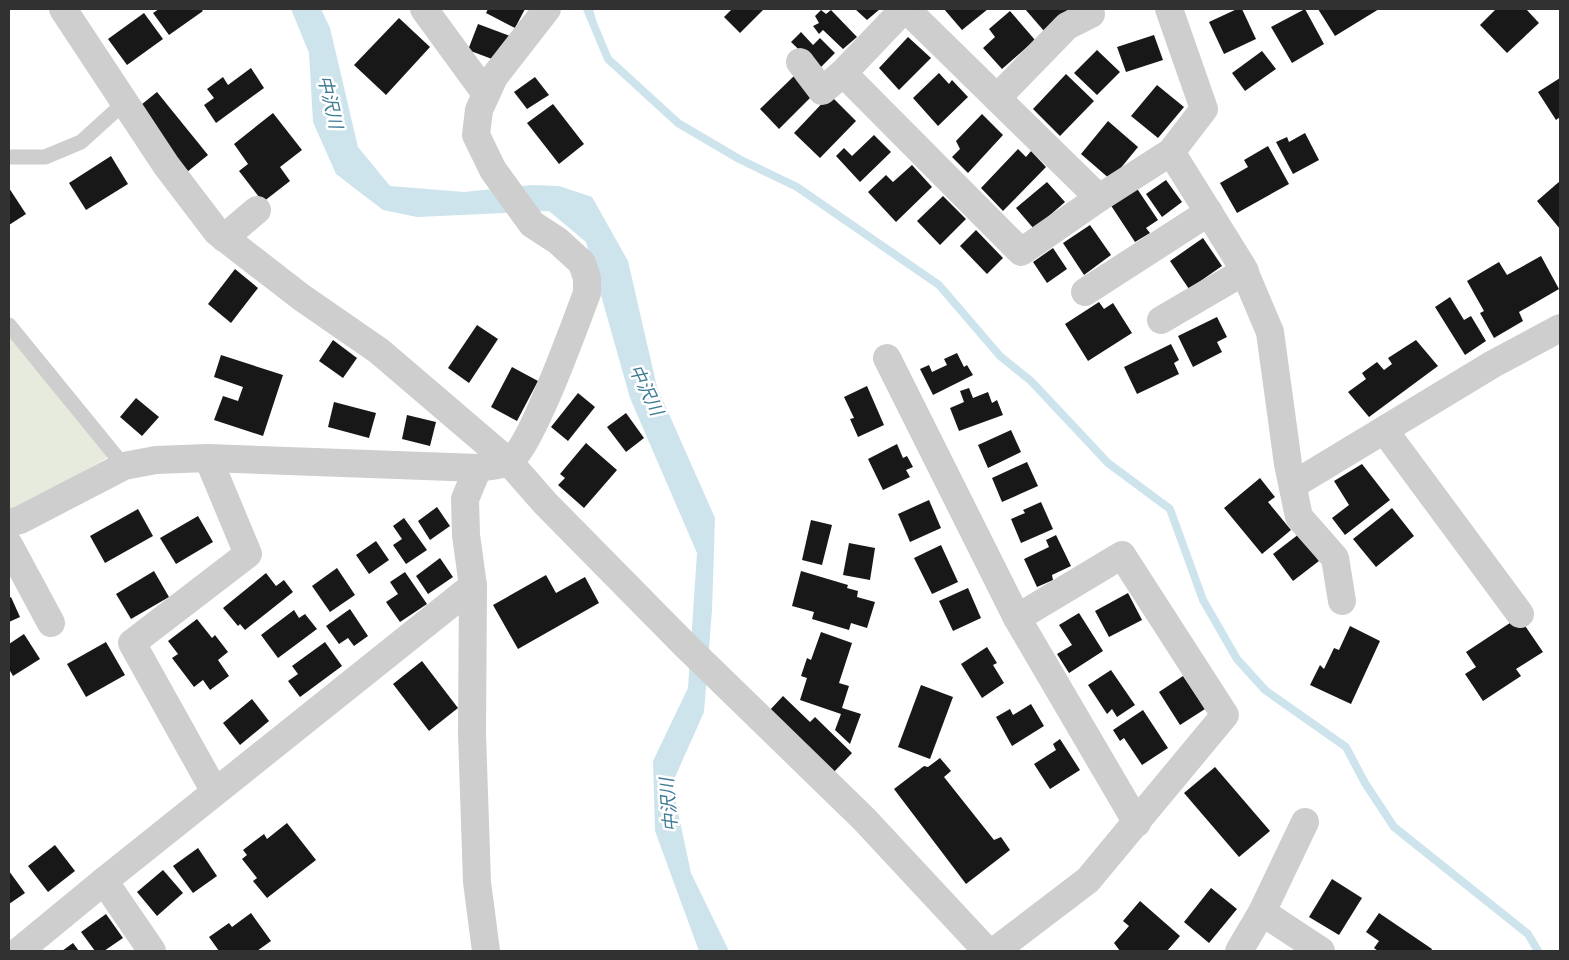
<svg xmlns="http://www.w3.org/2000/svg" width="1569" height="960" font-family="'Golos Text','Noto Sans JP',sans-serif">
  <rect width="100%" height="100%" fill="#fff"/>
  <!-- green -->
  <polygon fill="#e6ebdd" points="9,331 114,454 25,504 9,509"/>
  <!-- water -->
  <g fill="#cde4ed">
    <polygon points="291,9 321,9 330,28 358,147 390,186 464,192 532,185 559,186 592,197 628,261 657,387 715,518 712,610 704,712 672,784 691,873 729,951 699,951 655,831 653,761 688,688 697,553 630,398 586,242 549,211 417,217 383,210 336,174 313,122 309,53"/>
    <polygon points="587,9 593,9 602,42"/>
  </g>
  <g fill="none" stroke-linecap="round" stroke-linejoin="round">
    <!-- stream -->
    <polyline stroke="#cde4ed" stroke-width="8" points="587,9 608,59 678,123 739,159 797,187 939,285 1000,356 1031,381 1108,463 1170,509 1203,600 1237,659 1265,690 1346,747 1365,783 1394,827 1528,934 1538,951"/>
  </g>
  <!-- building -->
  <g fill="#181818">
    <polygon points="159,9 201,9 203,11 169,35 153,13"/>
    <polygon points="488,9 525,9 515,28 486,13"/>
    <polygon points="732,9 764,9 740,33 724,17"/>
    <polygon points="855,9 880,9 867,20"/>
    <polygon points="944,9 988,9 962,30"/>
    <polygon points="1025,9 1069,9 1044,31"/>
    <polygon points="1237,9 1242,9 1256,39 1224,54 1209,22"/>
    <polygon points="1305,9 1324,44 1292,63 1271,27"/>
    <polygon points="1318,9 1379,9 1335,36"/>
    <polygon points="1496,9 1526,9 1539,23 1507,53 1480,25"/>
    <polygon points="821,10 826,14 831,10 857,37 843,49 823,30 819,34 813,26 819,23 815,16"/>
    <polygon points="1010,11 1035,40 1002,69 983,48 995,37 989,29"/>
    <polygon points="144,13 163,39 127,65 108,39"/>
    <polygon points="399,18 430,47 386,95 354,65"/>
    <polygon points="478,24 510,36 500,62 468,50"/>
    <polygon points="801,32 813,45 820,38 835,53 819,69 791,42"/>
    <polygon points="1154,35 1163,60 1126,72 1117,47"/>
    <polygon points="908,37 931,58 899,90 879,68"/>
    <polygon points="1097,50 1120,72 1097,95 1074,73"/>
    <polygon points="1262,51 1276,69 1245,91 1232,73"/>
    <polygon points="251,68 264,88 216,123 204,105 214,98 207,89 223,77 228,85"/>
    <polygon points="939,73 949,84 952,80 968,97 938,126 913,98"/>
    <polygon points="1066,74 1094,101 1060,136 1033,109"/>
    <polygon points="795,75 814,94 779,129 760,109"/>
    <polygon points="535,77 549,95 527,109 514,92"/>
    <polygon points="1560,78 1560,117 1556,120 1538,92"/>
    <polygon points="1157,85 1184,107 1158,138 1131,116"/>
    <polygon points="157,92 208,155 187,172 136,109"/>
    <polygon points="830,95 856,121 820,158 794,133"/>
    <polygon points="553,104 584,144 559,164 527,123"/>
    <polygon points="273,113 302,150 280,167 290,181 263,202 239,171 248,164 234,144"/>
    <polygon points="982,114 1003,135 968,173 952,157 960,149 956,141"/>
    <polygon points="1108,121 1138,147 1111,180 1081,154"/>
    <polygon points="1305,133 1319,160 1293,174 1276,142 1287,137 1289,142"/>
    <polygon points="874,135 891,152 860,182 836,156 844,148 852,156"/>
    <polygon points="1268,146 1289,184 1237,213 1220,183 1248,167 1244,160"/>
    <polygon points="1018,149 1026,157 1031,151 1046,167 1003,211 981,188"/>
    <polygon points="111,156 128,184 86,210 69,183"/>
    <polygon points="912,165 932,187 896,222 868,192 886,175 893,182"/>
    <polygon points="1166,180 1182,202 1162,217 1146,194"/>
    <polygon points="1560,181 1560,229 1537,201"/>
    <polygon points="1047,182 1065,202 1034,229 1016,208"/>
    <polygon points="1136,187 1158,220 1146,228 1150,233 1135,242 1110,204"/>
    <polygon points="9,188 26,214 9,225"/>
    <polygon points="943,196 966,219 940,245 917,221"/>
    <polygon points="1090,225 1111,255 1084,275 1063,243"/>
    <polygon points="976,230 1003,258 987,274 960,246"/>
    <polygon points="1203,238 1222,266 1189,289 1170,261"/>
    <polygon points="1053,248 1067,269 1047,283 1033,262"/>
    <polygon points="1541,256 1559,289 1519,312 1523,321 1494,338 1480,313 1484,311 1467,281 1499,262 1507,275"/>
    <polygon points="235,269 258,288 231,323 208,304"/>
    <polygon points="1450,297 1464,320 1471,316 1486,341 1465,355 1435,307"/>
    <polygon points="1099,302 1104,309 1113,303 1132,333 1088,361 1065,324"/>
    <polygon points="1217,317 1227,337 1217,342 1222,352 1193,367 1178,336"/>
    <polygon points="477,325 498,339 469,383 448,368"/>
    <polygon points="333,340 357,358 343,378 319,361"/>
    <polygon points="1416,340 1438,366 1369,417 1348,392 1366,379 1362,373 1377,362 1384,370 1392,364 1388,358"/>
    <polygon points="1171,344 1179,360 1174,363 1179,374 1137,394 1124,367"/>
    <polygon points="957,353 964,367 967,365 973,375 933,395 920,369 929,365 932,372 947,365 944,359"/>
    <polygon points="221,355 283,375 263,436 214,420 223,396 238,401 243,387 214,377"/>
    <polygon points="512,367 538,381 517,421 491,407"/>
    <polygon points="867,386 884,425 858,437 850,419 854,418 844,397"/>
    <polygon points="969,388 973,398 988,392 992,403 997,400 1003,415 959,431 950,408 964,402 960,391"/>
    <polygon points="578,393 595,407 568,441 551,427"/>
    <polygon points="136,398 159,417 142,436 120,417"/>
    <polygon points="334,402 376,413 369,438 328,427"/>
    <polygon points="626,413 644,438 626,452 607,427"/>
    <polygon points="407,415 436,422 430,446 402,439"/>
    <polygon points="1011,430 1021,452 988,468 978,445"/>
    <polygon points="586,443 617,470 584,508 558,485 565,478 560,474"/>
    <polygon points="897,444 903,458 907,456 913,467 906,470 910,477 883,490 868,459"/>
    <polygon points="1027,462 1038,486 1002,502 992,478"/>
    <polygon points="1362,464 1390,500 1345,535 1332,518 1349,505 1334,481"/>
    <polygon points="1260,478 1275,497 1268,502 1291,530 1262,554 1224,508"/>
    <polygon points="929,500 941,528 910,542 898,514"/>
    <polygon points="1041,502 1053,529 1021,543 1011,519 1025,513 1023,510"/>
    <polygon points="437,507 450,526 430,540 418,521"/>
    <polygon points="1392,508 1414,536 1376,567 1353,539"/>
    <polygon points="138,509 153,536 105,563 90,536"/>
    <polygon points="198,516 213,542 176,564 160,538"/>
    <polygon points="404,518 427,550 406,564 393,545 402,539 393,526"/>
    <polygon points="811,520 832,525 822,565 802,560"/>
    <polygon points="1299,534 1319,561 1293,581 1273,554"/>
    <polygon points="1056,535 1071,566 1052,575 1053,580 1037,587 1024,559 1049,547 1046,540"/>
    <polygon points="376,541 389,560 369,574 356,555"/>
    <polygon points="849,543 875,548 870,580 843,575"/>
    <polygon points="941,545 958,582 932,594 914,558"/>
    <polygon points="440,558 453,577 428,594 416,576"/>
    <polygon points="337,568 355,595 330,612 312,586"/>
    <polygon points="154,571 169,597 131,619 116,594"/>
    <polygon points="801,571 848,585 847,588 858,591 857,597 875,602 867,628 851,623 849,630 812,619 814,612 792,606"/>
    <polygon points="405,572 427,604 400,622 386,602 398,594 390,582"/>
    <polygon points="266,573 276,586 284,580 293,592 245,630 240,624 238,626 223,608"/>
    <polygon points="546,575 556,593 585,577 599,603 518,649 493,605"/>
    <polygon points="968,588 981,618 953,631 939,601"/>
    <polygon points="1128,593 1142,620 1109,637 1095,611"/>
    <polygon points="11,597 20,617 9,622 9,598"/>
    <polygon points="350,609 368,636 354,646 348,638 339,644 326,626"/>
    <polygon points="294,610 299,618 305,614 317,629 278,658 261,635"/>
    <polygon points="1079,613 1103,651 1069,673 1057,654 1072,645 1059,625"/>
    <polygon points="1519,617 1543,652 1516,669 1521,676 1483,701 1465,674 1476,667 1466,652"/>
    <polygon points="197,619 212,638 215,635 228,652 218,660 229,676 210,690 203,680 194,687 172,658 178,654 168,641"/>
    <polygon points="1350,626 1380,641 1351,704 1310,685 1320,665 1324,669 1334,648 1339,650"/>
    <polygon points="821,632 852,643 839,683 849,686 842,708 861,714 850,744 835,730 841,714 800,700 807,678 801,676 807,658 811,660"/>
    <polygon points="24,634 40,659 13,676 9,669 9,644"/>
    <polygon points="106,642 125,675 86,697 67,664"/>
    <polygon points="325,642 342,666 300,697 288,681 298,674 292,666"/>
    <polygon points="987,647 997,663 993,665 1004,683 982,698 961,664"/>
    <polygon points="422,661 458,708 429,731 393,684"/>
    <polygon points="1111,670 1135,705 1117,717 1112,709 1107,714 1088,685"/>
    <polygon points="1183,676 1205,709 1180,725 1159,692"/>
    <polygon points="921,685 953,697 930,759 898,747"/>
    <polygon points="783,696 810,722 815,717 852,753 833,773 769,711"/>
    <polygon points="252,699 269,721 240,745 223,723"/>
    <polygon points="1031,704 1044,726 1012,746 996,717 1010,709 1013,715"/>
    <polygon points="1143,710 1168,748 1142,765 1124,738 1120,741 1113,730"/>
    <polygon points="1060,739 1080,770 1050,789 1034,764 1056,750 1053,744"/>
    <polygon points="940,758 951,771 944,777 994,840 1001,837 1010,850 966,884 894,789 924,766 928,767"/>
    <polygon points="1215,767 1270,831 1239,857 1184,793"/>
    <polygon points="287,823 316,860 267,898 253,881 257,878 242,859 247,855 243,850 264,834 267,839"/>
    <polygon points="55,845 75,871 48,892 28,866"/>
    <polygon points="198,848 217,876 193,893 173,866"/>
    <polygon points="163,870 183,893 157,916 137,892"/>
    <polygon points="9,871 25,893 9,904"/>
    <polygon points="1332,879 1362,898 1339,935 1309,917"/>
    <polygon points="1211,888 1237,909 1209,943 1184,922"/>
    <polygon points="1140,901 1180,936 1167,951 1120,951 1114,943 1129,926 1123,921"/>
    <polygon points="251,913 271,941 257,951 219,951 209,937 229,923 232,927"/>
    <polygon points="1379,913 1432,949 1431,951 1378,951 1374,948 1379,941 1366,932"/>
    <polygon points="106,914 123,938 104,951 95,951 81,932"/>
    <polygon points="73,943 79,951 62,951"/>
  </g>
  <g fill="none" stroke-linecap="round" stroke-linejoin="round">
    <!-- lane -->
    <g stroke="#cecece" stroke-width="15">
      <polyline points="9,157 45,157 81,142 124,103"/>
      <polyline points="9,325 124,466"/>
    </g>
    <!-- street -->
    <g stroke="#cecece" stroke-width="28">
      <polyline points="63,9 166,165 217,232 301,297 379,351 509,462 545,503 685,645 864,819 987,951"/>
      <polyline points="424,9 486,94"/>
      <polyline points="906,9 1099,198 1171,152 1204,109 1169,9"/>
      <polyline points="800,62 822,91 843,73 1021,252 1099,198"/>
      <polyline points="843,73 904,9"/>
      <polyline points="997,98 1067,26 1091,14"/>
      <polyline points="1171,152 1242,266 1270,332 1288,464 1299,517 1335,558 1342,601"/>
      <polyline points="224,238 257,210"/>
      <polyline points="1085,292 1209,212"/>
      <polyline points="1161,320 1245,271"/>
      <polyline points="887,358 1017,618 1137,823"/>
      <polyline points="1384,430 1520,614"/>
      <polyline points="208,458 248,554 132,643 215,792"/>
      <polyline points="1293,485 1493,364 1560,328"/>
      <polyline points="9,523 20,520 124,466 156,460 208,458 478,468"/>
      <polyline points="9,545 51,623"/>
      <polyline points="104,881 152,951"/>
      <polyline points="1262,912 1321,951"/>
      <polyline points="19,951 104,881 473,586"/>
      <path d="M 486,951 L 477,882 L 472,734 L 473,586 L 466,535 L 465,499 L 478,468 C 487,466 500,466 508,462 C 530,451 576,322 587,293 L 587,278 L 582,263 L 558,241 L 532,224 L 493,170 L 476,135 L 479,110 L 494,77 L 547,9"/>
      <polyline points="995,951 1088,880 1225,715 1122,555 1017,618"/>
      <polyline points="1239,951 1262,912 1305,822"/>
    </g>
  </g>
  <g text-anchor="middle" stroke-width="5" stroke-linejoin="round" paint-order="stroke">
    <!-- water labels -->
    <g font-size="18" font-style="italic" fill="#3e7b95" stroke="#fff">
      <text transform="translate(330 102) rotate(77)" y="6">中沢川</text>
      <text transform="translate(646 390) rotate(64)" y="6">中沢川</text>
      <text transform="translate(669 805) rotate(-95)" y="6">中沢川</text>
    </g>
  </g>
  <!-- border -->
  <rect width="1569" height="960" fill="none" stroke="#313131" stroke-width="20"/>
</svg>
